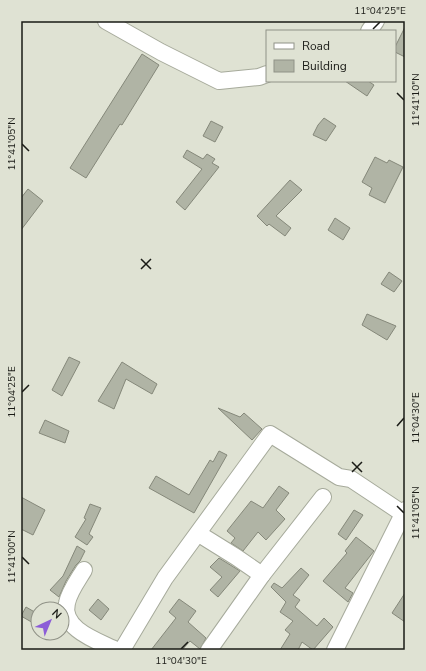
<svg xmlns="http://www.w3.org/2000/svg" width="426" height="671" font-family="'Nunito Sans',sans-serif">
  <rect width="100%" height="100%" fill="#dfe2d3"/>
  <!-- building -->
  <g fill="#b0b4a5" stroke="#85887a">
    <polygon points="405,27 405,57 395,52 395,47"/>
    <polygon points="142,54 159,65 122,125 120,124 86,178 70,168"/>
    <polygon points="345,81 368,81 374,85 367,96"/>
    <polygon points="324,118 336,126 326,141 313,135 318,125"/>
    <polygon points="211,121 223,127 215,142 203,136"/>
    <polygon points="187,150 203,159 207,154 215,159 212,163 219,167 185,210 176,202 202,169 183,157"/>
    <polygon points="375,157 387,163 389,160 403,167 385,203 369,195 372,188 362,182"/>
    <polygon points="290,180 302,190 276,216 291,228 285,236 269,224 267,226 257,216"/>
    <polygon points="28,189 43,201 21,230 21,198"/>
    <polygon points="335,218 350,228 343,240 328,230"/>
    <polygon points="389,272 402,281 394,292 381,284"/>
    <polygon points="367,314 396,326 387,340 362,325"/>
    <polygon points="69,357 80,362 62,396 52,390"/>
    <polygon points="122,362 157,384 152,394 126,379 114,409 98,401"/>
    <polygon points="218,408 240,417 244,413 262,429 252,440"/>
    <polygon points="45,420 69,431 65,443 39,433"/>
    <polygon points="219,451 227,455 194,513 149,488 156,476 189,495 210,460 213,462"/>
    <polygon points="279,486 289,493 276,510 285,519 266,540 258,532 243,551 231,543 235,538 227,531 251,501 263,508"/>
    <polygon points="21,497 45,510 33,535 21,529"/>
    <polygon points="90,504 101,508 89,534 93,537 87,545 75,537 86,519 84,518"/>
    <polygon points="354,510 363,515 346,540 338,534"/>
    <polygon points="356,537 374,551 345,588 353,593 348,602 323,581 347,553 345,551"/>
    <polygon points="77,546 85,551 80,561 76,565 66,581 59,597 50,590 63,576"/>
    <polygon points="219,558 240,571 218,597 210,590 222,577 210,567"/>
    <polygon points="301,568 309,575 293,595 300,600 295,607 317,626 324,618 333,627 313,650 302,642 298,650 280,650 290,634 285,630 293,621 280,612 286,602 271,587 274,583 282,588"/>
    <polygon points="405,593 405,622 392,613"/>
    <polygon points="98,599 109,609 101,620 89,610"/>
    <polygon points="179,599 196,611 188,622 206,638 200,649 190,641 182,650 151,650 176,618 169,612"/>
    <polygon points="26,607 38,614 35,624 21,616"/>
  </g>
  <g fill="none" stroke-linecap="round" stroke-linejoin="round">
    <defs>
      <g id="minor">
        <polyline points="106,21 161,52 219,81 259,77 267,74"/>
        <polyline points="369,31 376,21"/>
        <polyline points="199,534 236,557 262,575"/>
        <path d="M 84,570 C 78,580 69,592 67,603 C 60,629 98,641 116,650"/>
        <polyline points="122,650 165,578 270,434 339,477 351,479 405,515"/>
        <polyline points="209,650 262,575 323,497"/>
        <polyline points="335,650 405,510"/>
      </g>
    </defs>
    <!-- minor casing -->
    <use href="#minor" stroke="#a6aa9b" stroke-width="18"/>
    <!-- minor -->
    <use href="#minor" stroke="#fff" stroke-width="16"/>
  </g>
  <!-- ticks -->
  <path fill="none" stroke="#1a1b16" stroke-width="1.5" d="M 373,29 L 380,22M 397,93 L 404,100M 22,144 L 29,151M 141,259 L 151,269M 141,269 L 151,259M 22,392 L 29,385M 397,426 L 404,418M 352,462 L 362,472M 352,472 L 362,462M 397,506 L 404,513M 22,557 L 29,564M 181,649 L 188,642"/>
  <!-- border -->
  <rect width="426" height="671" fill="none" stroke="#dfe2d3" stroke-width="44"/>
  <!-- legend -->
  <rect x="266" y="30" width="130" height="52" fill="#dfe2d3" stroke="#909287"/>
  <rect x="274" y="43" width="20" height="6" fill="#ffffff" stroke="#909287"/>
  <text x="302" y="50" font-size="12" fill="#1a1b16">Road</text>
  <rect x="274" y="60" width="20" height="12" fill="#b0b4a5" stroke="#909287"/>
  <text x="302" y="70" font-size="12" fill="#1a1b16">Building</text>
  <!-- north arrow -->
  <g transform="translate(50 621) rotate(44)"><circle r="19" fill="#dfe2d3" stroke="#909287"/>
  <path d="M0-3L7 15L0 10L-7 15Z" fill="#8c5dd7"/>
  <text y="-6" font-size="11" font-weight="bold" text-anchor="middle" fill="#1a1b16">N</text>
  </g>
  <rect x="22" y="22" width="382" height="627" fill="none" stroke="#1a1b16" stroke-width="1.5"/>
  <g font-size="10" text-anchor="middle" fill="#1a1b16">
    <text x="380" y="14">11°04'25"E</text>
    <text transform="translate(415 100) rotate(-90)" y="4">11°41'10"N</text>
    <text transform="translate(11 144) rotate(-90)" y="4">11°41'05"N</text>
    <text transform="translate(11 392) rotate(-90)" y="4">11°04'25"E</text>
    <text transform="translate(415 418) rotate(-90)" y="4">11°04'30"E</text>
    <text transform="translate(415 513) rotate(-90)" y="4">11°41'05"N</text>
    <text transform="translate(11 557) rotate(-90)" y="4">11°41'00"N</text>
    <text x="181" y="664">11°04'30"E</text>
  </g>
</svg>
